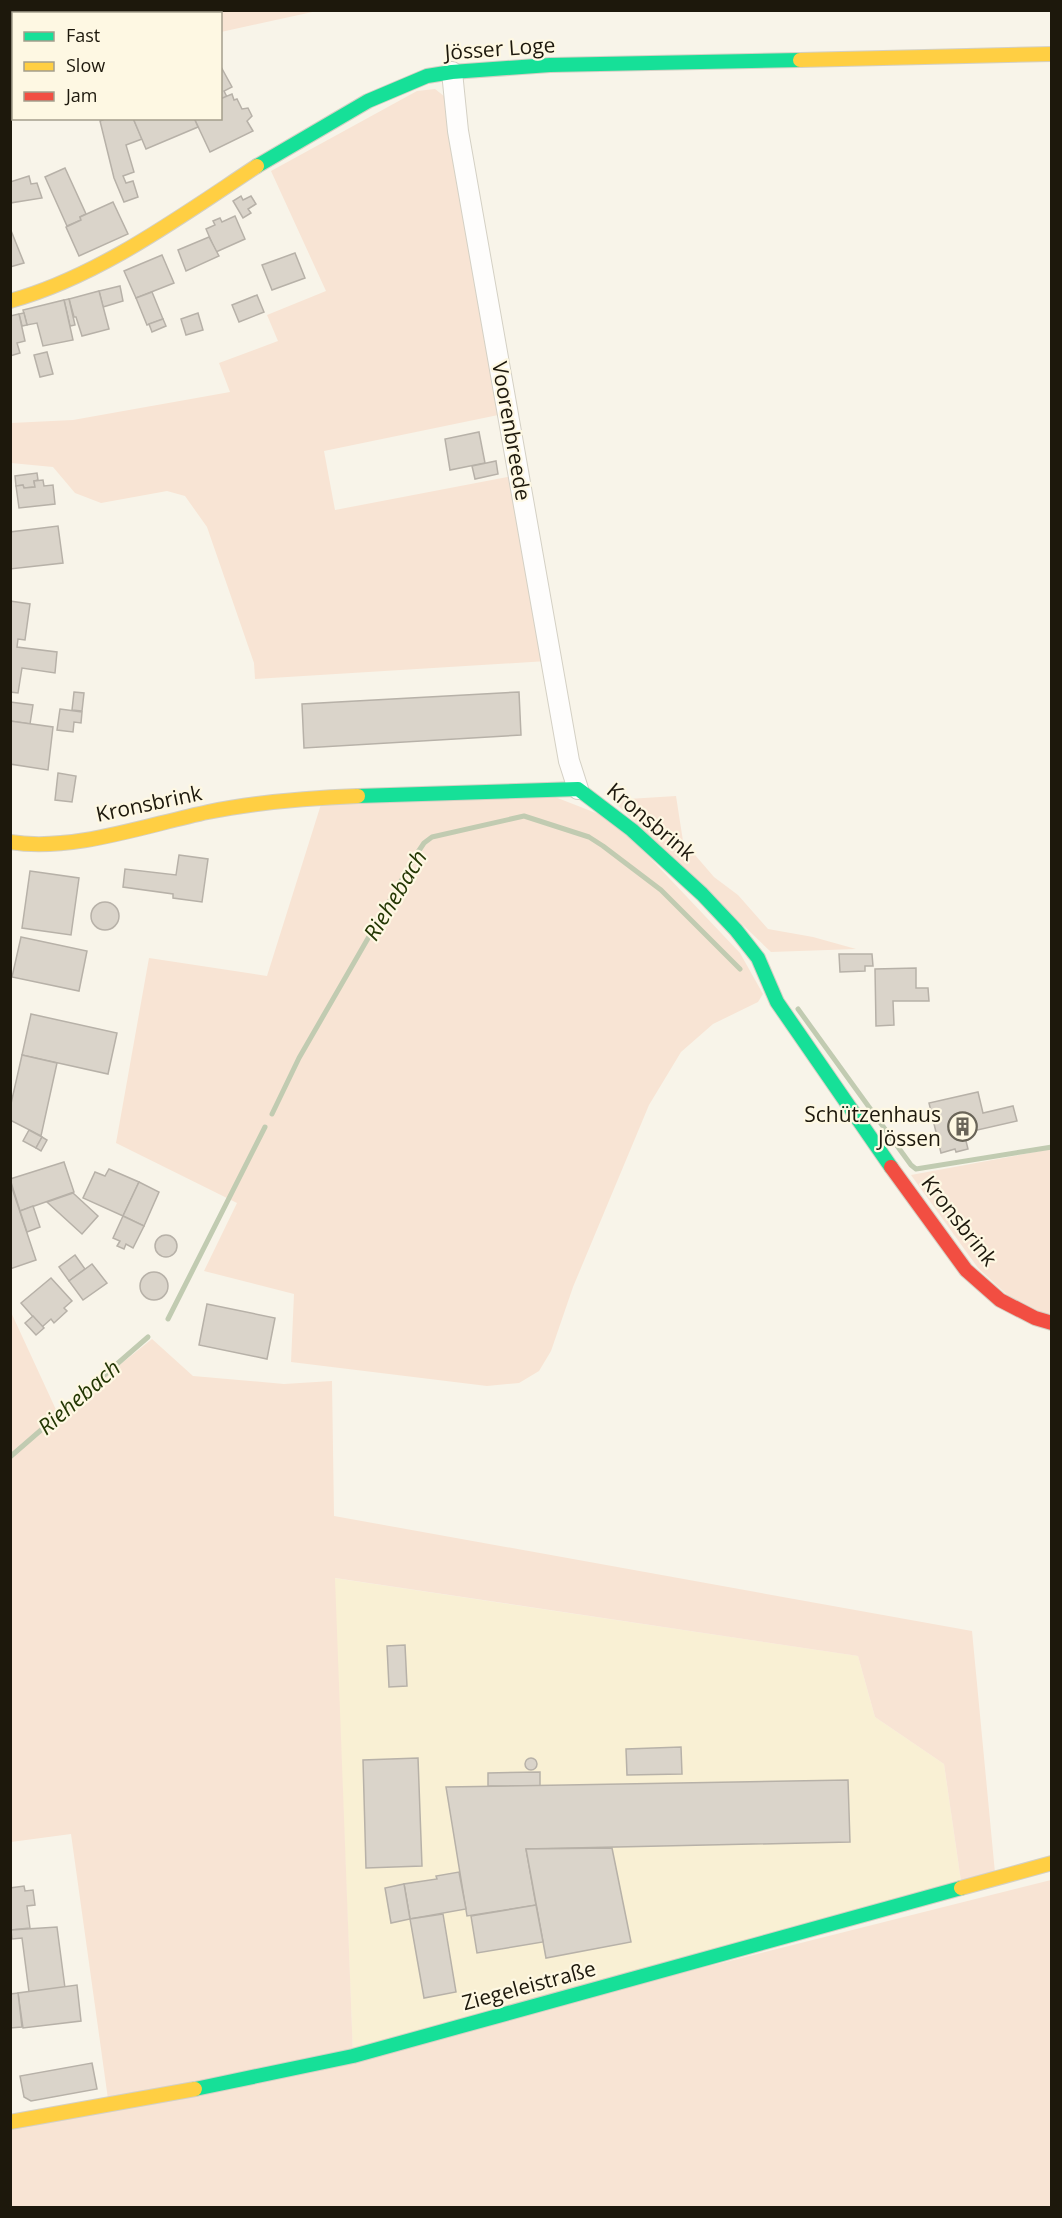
<svg xmlns="http://www.w3.org/2000/svg" width="1062" height="2218" font-family="'Open Sans',sans-serif">
  <rect width="100%" height="100%" fill="#f8f4e9"/>
  <!-- built -->
  <polygon fill="#f9f0d4" points="334,1578 858,1656 875,1717 944,1764 962,1888 353,2056"/>
  <!-- green -->
  <g fill="#f8e4d4">
    <polygon points="172,11 172,10 317,11 221,32 220,14 173,13"/>
    <polygon points="435,89 444,96 449,116 503,414 324,451 335,510 513,476 547,661 255,679 254,663 207,527 185,496 167,491 101,503 75,493 53,467 11,463 11,423 73,420 230,392 219,363 278,341 267,315 326,291 271,171 417,91"/>
    <polygon points="550,795 601,815 635,842 740,953 763,994 758,1002 713,1024 681,1052 649,1105 573,1287 551,1351 539,1371 519,1383 487,1386 291,1362 294,1294 204,1271 237,1203 116,1143 149,958 267,976 323,798"/>
    <polygon points="676,796 683,841 714,877 738,895 768,929 813,937 856,949 771,952 612,800"/>
    <polygon points="1051,1149 1051,1315 1017,1304 978,1268 911,1175"/>
    <polygon points="10,1310 58,1414 152,1339 193,1376 284,1384 332,1381 334,1516 972,1631 995,1873 962,1888 944,1764 875,1717 858,1656 335,1578 353,2056 1051,1880 1051,2207 11,2207 11,2127 108,2099 71,1834 11,1842"/>
  </g>
  <g fill="none" stroke-linecap="round" stroke-linejoin="round">
    <!-- stream -->
    <g stroke="#c1cbb1" stroke-width="5">
      <polyline points="798,1009 911,1165 916,1169 1052,1147"/>
      <polyline points="272,1114 299,1058 416,855 424,843 432,837 524,816 589,837 603,846 661,890 740,969"/>
      <polyline points="168,1319 265,1127"/>
      <polyline points="10,1457 148,1337"/>
    </g>
  </g>
  <!-- building -->
  <g fill="#dad4ca" stroke="#b7b1a8" stroke-width="1.5">
    <polygon points="121,10 150,10 151,14 122,14"/>
    <polygon points="220,65 232,87 224,91 227,97 220,99"/>
    <polygon points="232,94 234,100 237,99 242,109 248,108 252,116 247,121 253,131 210,152 194,118 220,118 220,99"/>
    <polygon points="107,118 133,118 142,139 126,145 134,172 123,176 126,183 133,181 138,197 124,202 114,178 100,121"/>
    <polygon points="133,118 194,118 198,127 146,149"/>
    <polygon points="65,168 86,214 80,217 81,220 67,226 45,177"/>
    <polygon points="29,176 31,184 37,183 42,198 10,203 10,182"/>
    <polygon points="241,196 243,200 251,196 256,204 248,209 251,213 243,218 233,201"/>
    <polygon points="113,202 128,234 79,256 66,227 81,220 80,217"/>
    <polygon points="235,216 245,239 216,252 206,229 215,225 213,221 220,218 222,222"/>
    <polygon points="10,228 24,263 10,267"/>
    <polygon points="209,237 219,256 186,271 178,250"/>
    <polygon points="295,253 305,278 272,290 262,265"/>
    <polygon points="162,255 174,283 136,298 124,271"/>
    <polygon points="120,286 123,301 103,307 99,291"/>
    <polygon points="99,291 109,329 82,336 76,317 74,317 69,299"/>
    <polygon points="152,292 163,319 147,325 136,298"/>
    <polygon points="257,295 264,312 239,322 232,305"/>
    <polygon points="69,299 75,325 70,326 64,300"/>
    <polygon points="64,300 73,340 43,346 37,323 27,325 23,310"/>
    <polygon points="24,313 27,325 22,326 19,314"/>
    <polygon points="198,313 203,330 186,335 181,319"/>
    <polygon points="19,314 25,341 17,343 20,353 10,356 10,316"/>
    <polygon points="163,319 166,326 152,332 149,324"/>
    <polygon points="47,352 53,374 40,377 34,355"/>
    <polygon points="479,432 485,463 450,470 445,439"/>
    <polygon points="496,461 498,474 475,479 472,466"/>
    <polygon points="37,473 38,480 34,481 35,487 24,488 23,485 16,486 15,476"/>
    <polygon points="43,480 44,486 53,485 55,504 19,508 16,486 23,485 24,488 35,487 34,481"/>
    <polygon points="58,526 63,563 10,569 10,532"/>
    <polygon points="10,601 30,604 25,640 18,639 17,647 57,652 55,673 22,668 18,693 10,692"/>
    <polygon points="74,692 84,693 82,711 72,710"/>
    <polygon points="519,692 521,735 304,748 302,704"/>
    <polygon points="10,702 33,705 30,724 10,721"/>
    <polygon points="60,709 82,712 81,723 74,722 73,732 57,730"/>
    <polygon points="10,721 53,727 48,770 10,764"/>
    <polygon points="58,773 76,776 72,802 55,800"/>
    <polygon points="179,855 208,859 202,902 173,898 173,894 123,887 125,869 176,875"/>
    <polygon points="30,871 79,878 71,935 22,928"/>
    <circle cx="105" cy="916" r="14"/>
    <polygon points="21,937 87,951 79,991 12,977"/>
    <polygon points="839,954 872,954 873,966 865,966 865,971 840,972"/>
    <polygon points="916,968 916,988 928,988 929,1001 893,1001 894,1025 876,1026 875,969"/>
    <polygon points="31,1014 117,1033 108,1074 22,1055"/>
    <polygon points="22,1055 57,1063 41,1136 10,1120 10,1108"/>
    <polygon points="978,1092 983,1113 1013,1106 1017,1121 964,1133 968,1149 956,1152 955,1149 941,1153 929,1103"/>
    <polygon points="29,1130 42,1137 36,1148 23,1141"/>
    <polygon points="42,1137 47,1140 41,1151 36,1148"/>
    <polygon points="64,1162 74,1192 20,1211 10,1179"/>
    <polygon points="109,1169 139,1182 123,1216 83,1198 95,1172 105,1176"/>
    <polygon points="10,1182 36,1260 10,1269"/>
    <polygon points="139,1182 159,1192 144,1226 123,1216"/>
    <polygon points="73,1193 98,1216 82,1234 47,1202"/>
    <polygon points="33,1206 40,1227 27,1232 20,1211"/>
    <polygon points="123,1216 144,1226 133,1248 126,1244 124,1249 117,1246 120,1241 113,1238"/>
    <circle cx="166" cy="1246" r="11"/>
    <polygon points="75,1255 85,1269 69,1281 59,1267"/>
    <polygon points="92,1264 107,1283 83,1300 69,1281"/>
    <circle cx="154" cy="1286" r="14"/>
    <polygon points="51,1278 72,1301 64,1308 67,1311 54,1323 51,1319 42,1327 21,1303"/>
    <polygon points="207,1304 275,1318 267,1359 199,1345"/>
    <polygon points="33,1316 44,1328 36,1335 25,1323"/>
    <polygon points="405,1645 407,1686 389,1687 387,1646"/>
    <polygon points="681,1747 682,1774 627,1775 626,1749"/>
    <circle cx="531" cy="1764" r="6"/>
    <polygon points="418,1758 422,1866 366,1868 363,1760"/>
    <polygon points="540,1772 540,1786 488,1786 488,1773"/>
    <polygon points="848,1780 850,1842 526,1849 536,1905 467,1916 446,1787"/>
    <polygon points="612,1848 631,1942 546,1958 526,1849"/>
    <polygon points="459,1872 466,1909 410,1919 404,1884 437,1879 436,1876"/>
    <polygon points="404,1884 410,1919 391,1923 385,1888"/>
    <polygon points="24,1886 25,1891 33,1890 35,1905 27,1906 30,1928 10,1930 10,1888"/>
    <polygon points="536,1905 543,1942 477,1953 471,1916"/>
    <polygon points="443,1914 456,1992 424,1998 410,1919"/>
    <polygon points="57,1927 65,1988 29,1992 22,1938 12,1939 11,1930"/>
    <polygon points="77,1985 81,2021 23,2028 18,1993"/>
    <polygon points="18,1993 22,2027 10,2028 10,1994"/>
    <polygon points="92,2063 97,2089 31,2101 24,2097 20,2076"/>
  </g>
  <g fill="none" stroke-linecap="round" stroke-linejoin="round">
    <defs>
      <polyline id="street" points="452,72 458,131 569,761 578,789"/>
      <g id="fast">
        <polyline points="257,166 368,101 427,76 452,72 550,65 800,60"/>
        <polyline points="358,796 578,789 632,830 702,894 736,930 758,958 777,1002 891,1167"/>
        <polyline points="195,2089 353,2056 961,1888"/>
      </g>
      <g id="slow">
        <polyline points="800,60 1052,54"/>
        <path d="M 10,301 C 98,277 181,216 257,166"/>
        <path d="M 10,842 C 73,852 146,825 208,812 C 257,802 307,798 358,796"/>
        <polyline points="961,1888 1052,1863"/>
        <polyline points="10,2122 195,2089"/>
      </g>
      <polyline id="jam" points="891,1167 966,1270 1000,1300 1035,1318 1052,1323"/>
    </defs>
    <!-- street casing -->
    <use href="#street" stroke="#d4d0c4" stroke-width="22"/>
    <!-- fast casing -->
    <use href="#fast" stroke="#d4d0c4" stroke-width="16"/>
    <!-- slow casing -->
    <use href="#slow" stroke="#d4d0c4" stroke-width="16"/>
    <!-- jam casing -->
    <use href="#jam" stroke="#d4d0c4" stroke-width="16"/>
    <!-- street -->
    <use href="#street" stroke="#fefdfc" stroke-width="20"/>
    <!-- fast -->
    <use href="#fast" stroke="#16e098" stroke-width="14"/>
    <!-- slow -->
    <use href="#slow" stroke="#ffcf43" stroke-width="14"/>
    <!-- jam -->
    <use href="#jam" stroke="#f24e42" stroke-width="14"/>
  </g>
  <!-- icons -->
  <defs>
    <symbol id="building-ring" viewBox="-11 -11 22 22"><circle r="9.5" fill="#fef8e3" stroke="#6a6559" stroke-width="1.5"/><path d="M-4-6H4V6H1V3H-1V6H-4ZM-2.5-4.3h1.7v1.8h-1.7ZM.8-4.3h1.7v1.8H.8ZM-2.5-1h1.7V.8h-1.7ZM.8-1h1.7V.8H.8Z" fill="#6a6559"/></symbol>
  </defs>
  <g fill-rule="evenodd">
    <use href="#building-ring" x="946" y="1110" width="33" height="33"/>
  </g>
  <g text-anchor="middle" stroke-width="4.5" stroke-linejoin="round" paint-order="stroke">
    <!-- street labels -->
    <g font-size="21" fill="#1d180c" stroke="#fef8e3">
      <text transform="translate(500 49) rotate(-4)" y="7">Jösser Loge</text>
      <text transform="translate(511 431) rotate(80)" y="7">Voorenbreede</text>
      <text transform="translate(149 804) rotate(-12)" y="7">Kronsbrink</text>
      <text transform="translate(651 822) rotate(40)" y="7">Kronsbrink</text>
      <text transform="translate(959 1221) rotate(52)" y="7">Kronsbrink</text>
      <text transform="translate(529 1986) rotate(-15)" y="7">Ziegeleistraße</text>
    </g>
    <!-- poi labels -->
    <g font-size="21" fill="#1d180c" stroke="#fef8e3" text-anchor="end">
      <text x="941" y="1122">Schützenhaus<tspan x="941" dy="24">Jössen</tspan></text>
    </g>
    <!-- water labels -->
    <g font-size="22" font-style="italic" fill="#233703" stroke="#fef8e3">
      <text transform="translate(395 895) rotate(-59)" y="8">Riehebach</text>
      <text transform="translate(79 1397) rotate(-41)" y="8">Riehebach</text>
    </g>
  </g>
  <!-- border -->
  <rect width="1062" height="2218" fill="none" stroke="#1d180c" stroke-width="24"/>
  <!-- legend -->
  <rect x="12" y="12" width="210" height="108" fill="#fef8e3" stroke="#a49e8d" stroke-width="1.5"/>
  <rect x="24" y="32" width="30" height="9" fill="#16e098" stroke="#a49e8d" stroke-width="1.5"/>
  <text x="66" y="42" font-size="18" fill="#1d180c">Fast</text>
  <rect x="24" y="62" width="30" height="9" fill="#ffcf43" stroke="#a49e8d" stroke-width="1.5"/>
  <text x="66" y="72" font-size="18" fill="#1d180c">Slow</text>
  <rect x="24" y="92" width="30" height="9" fill="#f24e42" stroke="#a49e8d" stroke-width="1.5"/>
  <text x="66" y="102" font-size="18" fill="#1d180c">Jam</text>
</svg>
